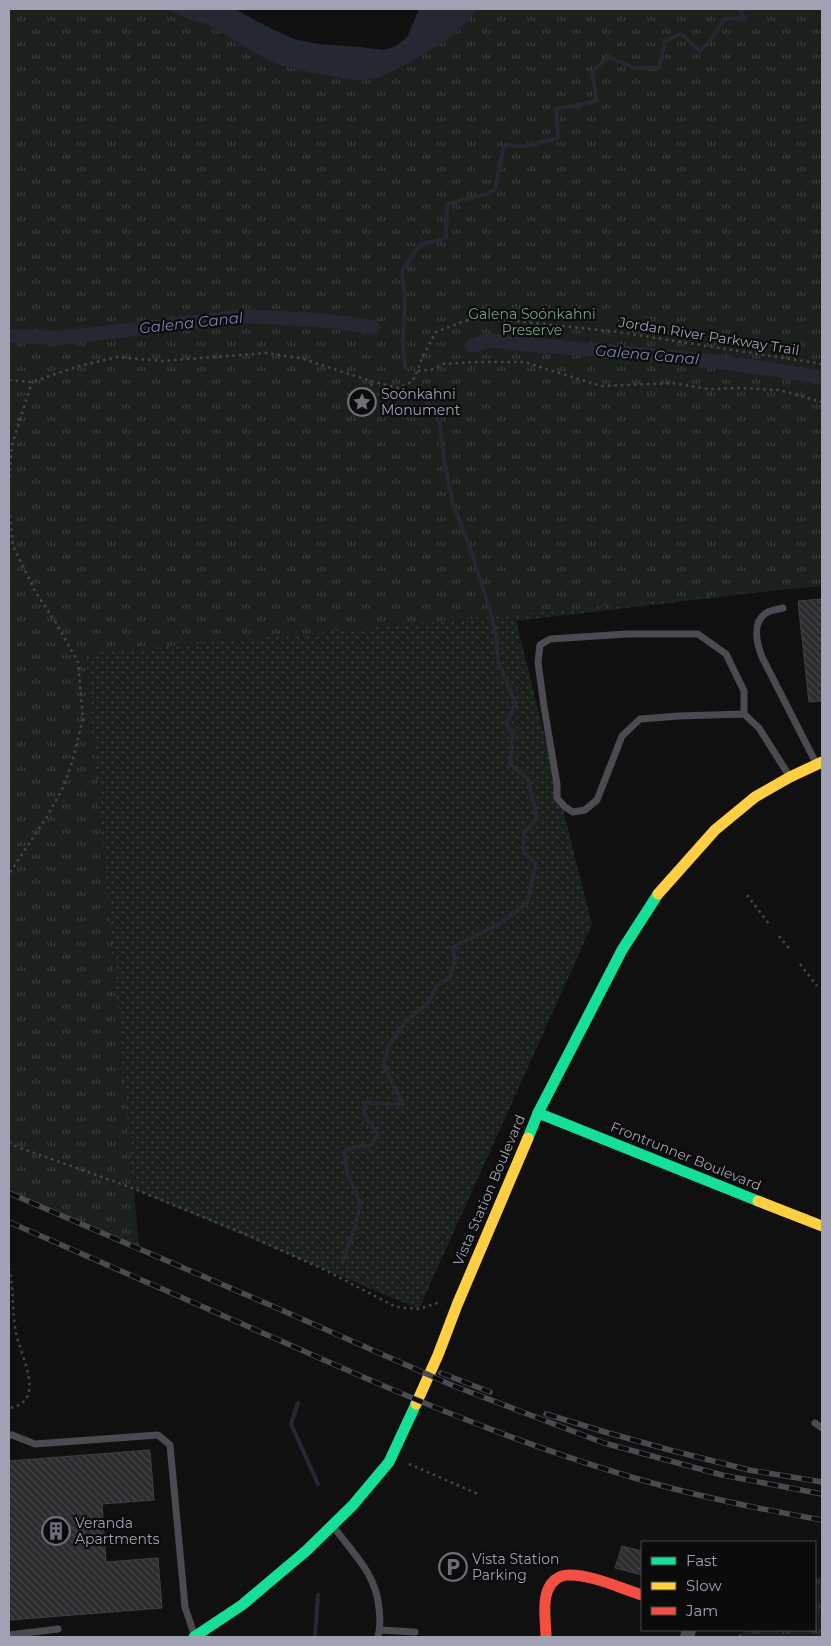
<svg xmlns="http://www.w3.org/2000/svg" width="831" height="1646" font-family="Montserrat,sans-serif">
  <defs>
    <pattern id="grass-dots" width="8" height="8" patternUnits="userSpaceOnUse" patternTransform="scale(1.25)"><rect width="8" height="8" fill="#1a211c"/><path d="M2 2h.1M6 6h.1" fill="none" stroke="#383e3b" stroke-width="1.8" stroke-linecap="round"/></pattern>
    <pattern id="park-tufts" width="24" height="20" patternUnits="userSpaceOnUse" patternTransform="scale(1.25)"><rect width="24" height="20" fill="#1a211c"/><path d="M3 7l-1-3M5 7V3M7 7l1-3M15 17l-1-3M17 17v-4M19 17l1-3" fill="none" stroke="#383e3b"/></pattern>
    <pattern id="building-back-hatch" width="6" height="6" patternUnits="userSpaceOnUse" patternTransform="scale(1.25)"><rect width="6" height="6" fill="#2c2c2e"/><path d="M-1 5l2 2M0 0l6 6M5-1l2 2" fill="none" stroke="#47474a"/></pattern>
  </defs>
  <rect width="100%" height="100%" fill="#101011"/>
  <!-- grass -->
  <polygon fill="url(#grass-dots)" points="822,9 822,585 516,621 592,925 419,1309 9,1137 9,68 150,166"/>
  <!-- park -->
  <g fill="url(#park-tufts)">
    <polygon points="9,9 202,9 362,75 448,9 822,9 822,586 86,654 139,1248 9,1192"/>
    <polygon points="815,1577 822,1578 822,1637 741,1637 743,1630 815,1630"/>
  </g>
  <!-- water -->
  <polygon fill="#242832" points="168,9 235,9 266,26 294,39 318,44 360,47 383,50 396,46 407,37 419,9 476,9 470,19 445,41 409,63 380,77 359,81 314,73 283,66 264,58 206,24 190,20"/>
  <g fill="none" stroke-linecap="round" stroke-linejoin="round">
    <!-- stream -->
    <g stroke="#242832" stroke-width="4">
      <polyline points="405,367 403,340 405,300 402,271 420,245 446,238 447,204 485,194 495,190 504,145 527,146 558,138 556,109 597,101 592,72 608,57 634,68 659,68 665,41 681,34 700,51 712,38 724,19 745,18 739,9"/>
      <polyline points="343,1260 356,1224 360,1203 347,1172 344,1151 360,1146 370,1146 378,1134 364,1114 365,1103 403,1104 383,1065 389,1045 406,1021 428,1003 437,985 450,978 455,960 453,947 501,923 527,903 536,864 523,851 524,833 537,818 528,779 510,764 513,733 506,723 516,703 498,662 497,640 490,610 469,545 453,504 444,459 440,424 428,403"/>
      <polyline points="298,1403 291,1424 318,1484"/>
      <polyline points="315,1637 318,1595"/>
    </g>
    <!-- canal -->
    <g stroke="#242832" stroke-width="14">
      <polyline points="9,336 60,338 246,316 318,320 373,327"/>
      <path d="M 472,346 L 490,340 L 509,343 C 614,352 719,358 822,378"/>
    </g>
  </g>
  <!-- building -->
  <g fill="url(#building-back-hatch)" stroke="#3f3f45">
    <polygon points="822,599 822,701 809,702 798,601"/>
    <polygon points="150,1450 154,1500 102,1504 106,1562 158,1558 162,1608 9,1620 9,1461"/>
    <polygon points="622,1546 642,1551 642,1575 615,1568"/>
  </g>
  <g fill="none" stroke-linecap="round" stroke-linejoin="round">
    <!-- path -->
    <g stroke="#46464b" stroke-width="2.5" stroke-dasharray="2.5 4" stroke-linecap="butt">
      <polyline points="418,371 434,369 443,364 473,362 524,362 601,386 673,383 708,389 741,388 779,390 822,402"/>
      <polyline points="9,380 32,382 79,366 117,357 162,361 266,353 300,358 374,382 399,388 413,381 424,354 436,332 464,321 487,318 618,332 822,364"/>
      <polyline points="366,390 374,382"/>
      <polyline points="9,484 12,445 32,382"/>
      <polyline points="9,509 13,546 35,591 56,623 78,662 83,719 71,766 62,790 46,818 9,874"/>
      <polyline points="747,895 769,924"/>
      <polyline points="779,936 791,951"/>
      <polyline points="800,964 817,986"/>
      <polyline points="9,1142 15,1146 127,1186 245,1234 325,1270 396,1307 419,1309 437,1303 442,1304"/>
      <path d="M 9,1268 C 14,1289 12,1312 16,1333 C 20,1355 48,1402 9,1408"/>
      <polyline points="409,1464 478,1494"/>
      <polyline points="740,1637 741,1630"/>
    </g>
    <!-- lane -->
    <g stroke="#4a4a50" stroke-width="7">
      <path d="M 783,608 C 778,609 772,610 768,612 C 751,621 757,644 762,657 L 816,763"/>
      <polyline points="744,714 679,716 640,719 622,736 597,800 585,810 573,812 565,807 557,798 557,784 544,707 538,662 540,645 550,639 627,634 698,634 726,654 744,691 744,714 759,728 790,777"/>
      <polyline points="815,1423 822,1428"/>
      <polyline points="9,1435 12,1435 35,1444 158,1435 170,1445 185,1607 194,1634"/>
      <path d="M 333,1526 C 345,1543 366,1565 373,1584 C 379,1597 382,1623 378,1637"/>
      <polyline points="380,1630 415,1632"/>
      <polyline points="9,1635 58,1629"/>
    </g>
    <!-- street -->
    <polyline stroke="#4a4a50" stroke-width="14" points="687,1637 689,1630"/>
    <!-- fast -->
    <g stroke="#16e098" stroke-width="11">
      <polyline points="538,1113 758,1201"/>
      <polyline points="528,1138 538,1113 622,950 658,894"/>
      <polyline points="194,1637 242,1605 306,1551 353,1505 389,1462 416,1404"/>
    </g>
    <!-- slow -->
    <g stroke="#ffcf43" stroke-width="11">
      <polyline points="658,894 715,830 755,797 790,777 822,762"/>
      <polyline points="758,1201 822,1226"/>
      <polyline points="416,1404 438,1355 457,1305 528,1138"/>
    </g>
    <!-- jam -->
    <path stroke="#f24e42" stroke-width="11" d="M 546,1637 C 546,1621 541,1598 551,1584 C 555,1579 561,1575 568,1575 C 590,1574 620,1588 642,1595"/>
    <defs>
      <g id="rail">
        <polyline points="9,1193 270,1305 454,1386 604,1443 722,1475 822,1494"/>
        <path d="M 9,1222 C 99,1261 190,1301 281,1341 C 391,1390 502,1438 618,1473 C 685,1494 753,1508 822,1520"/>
        <polyline points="441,1373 490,1392"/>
        <polyline points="546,1414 605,1432 670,1450 749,1470 822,1482"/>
      </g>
    </defs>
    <!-- rail casing -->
    <use href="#rail" stroke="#4a4b50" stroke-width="5.5"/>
    <!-- rail -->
    <use href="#rail" stroke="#0b0b0c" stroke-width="4" stroke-dasharray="11" stroke-linecap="butt"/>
  </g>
  <!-- icons -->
  <defs>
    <symbol id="sight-ring" viewBox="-11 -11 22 22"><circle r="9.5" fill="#0b0b0c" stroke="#6e6e7a" stroke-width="1.5"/><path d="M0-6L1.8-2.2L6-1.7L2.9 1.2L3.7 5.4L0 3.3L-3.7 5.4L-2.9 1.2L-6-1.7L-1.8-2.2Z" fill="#6e6e7a"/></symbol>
    <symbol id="building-ring" viewBox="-11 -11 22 22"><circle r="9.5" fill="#0b0b0c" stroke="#6e6e7a" stroke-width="1.5"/><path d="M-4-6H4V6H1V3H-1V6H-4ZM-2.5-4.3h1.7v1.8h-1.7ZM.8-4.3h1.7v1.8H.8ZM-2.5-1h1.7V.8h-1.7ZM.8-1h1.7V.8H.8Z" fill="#6e6e7a"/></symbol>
    <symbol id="parking-ring" viewBox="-11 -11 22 22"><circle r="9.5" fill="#0b0b0c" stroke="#6e6e7a" stroke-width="1.5"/><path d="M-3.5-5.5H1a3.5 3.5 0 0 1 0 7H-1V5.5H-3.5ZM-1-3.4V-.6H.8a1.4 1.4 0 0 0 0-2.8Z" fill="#6e6e7a"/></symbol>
  </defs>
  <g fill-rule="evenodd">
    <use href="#sight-ring" x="346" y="386" width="32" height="32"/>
    <use href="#building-ring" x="40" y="1515" width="32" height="32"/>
    <use href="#parking-ring" x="437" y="1551" width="32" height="32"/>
  </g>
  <g text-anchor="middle" stroke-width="4.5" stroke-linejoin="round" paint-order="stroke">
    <!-- park labels -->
    <g font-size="14" fill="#769f83" stroke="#0b0b0c">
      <text x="532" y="319">Galena Soónkahni<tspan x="532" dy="16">Preserve</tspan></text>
    </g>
    <!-- street labels -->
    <g font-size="14" fill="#a0a1b3" stroke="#0b0b0c">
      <text transform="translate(709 336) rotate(9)" y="5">Jordan River Parkway Trail</text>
      <text transform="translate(686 1156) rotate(22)" y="5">Frontrunner Boulevard</text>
      <text transform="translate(489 1190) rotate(-67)" y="5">Vista Station Boulevard</text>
    </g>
    <!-- poi labels -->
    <g font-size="14" fill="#a0a1b3" stroke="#0b0b0c" text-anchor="start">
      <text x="381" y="399">Soónkahni<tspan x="381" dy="16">Monument</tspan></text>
      <text x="75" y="1528">Veranda<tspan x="75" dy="16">Apartments</tspan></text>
      <text x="472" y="1564">Vista Station<tspan x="472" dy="16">Parking</tspan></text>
    </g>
    <!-- water labels -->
    <g font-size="15" font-style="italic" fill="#7585b0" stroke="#0b0b0c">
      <text transform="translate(191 323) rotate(-6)" y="5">Galena Canal</text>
      <text transform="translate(647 355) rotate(5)" y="5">Galena Canal</text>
    </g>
  </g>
  <!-- border -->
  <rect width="831" height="1646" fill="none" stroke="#a0a1b3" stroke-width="20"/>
  <!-- legend -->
  <rect x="641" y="1541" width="175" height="90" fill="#0b0b0c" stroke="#47474f"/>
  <rect x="651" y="1557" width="25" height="8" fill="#16e098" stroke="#47474f"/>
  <text x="686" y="1566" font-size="15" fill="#a0a1b3">Fast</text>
  <rect x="651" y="1582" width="25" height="8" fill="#ffcf43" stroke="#47474f"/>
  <text x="686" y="1591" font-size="15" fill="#a0a1b3">Slow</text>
  <rect x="651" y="1607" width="25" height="8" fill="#f24e42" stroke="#47474f"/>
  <text x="686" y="1616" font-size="15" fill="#a0a1b3">Jam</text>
</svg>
